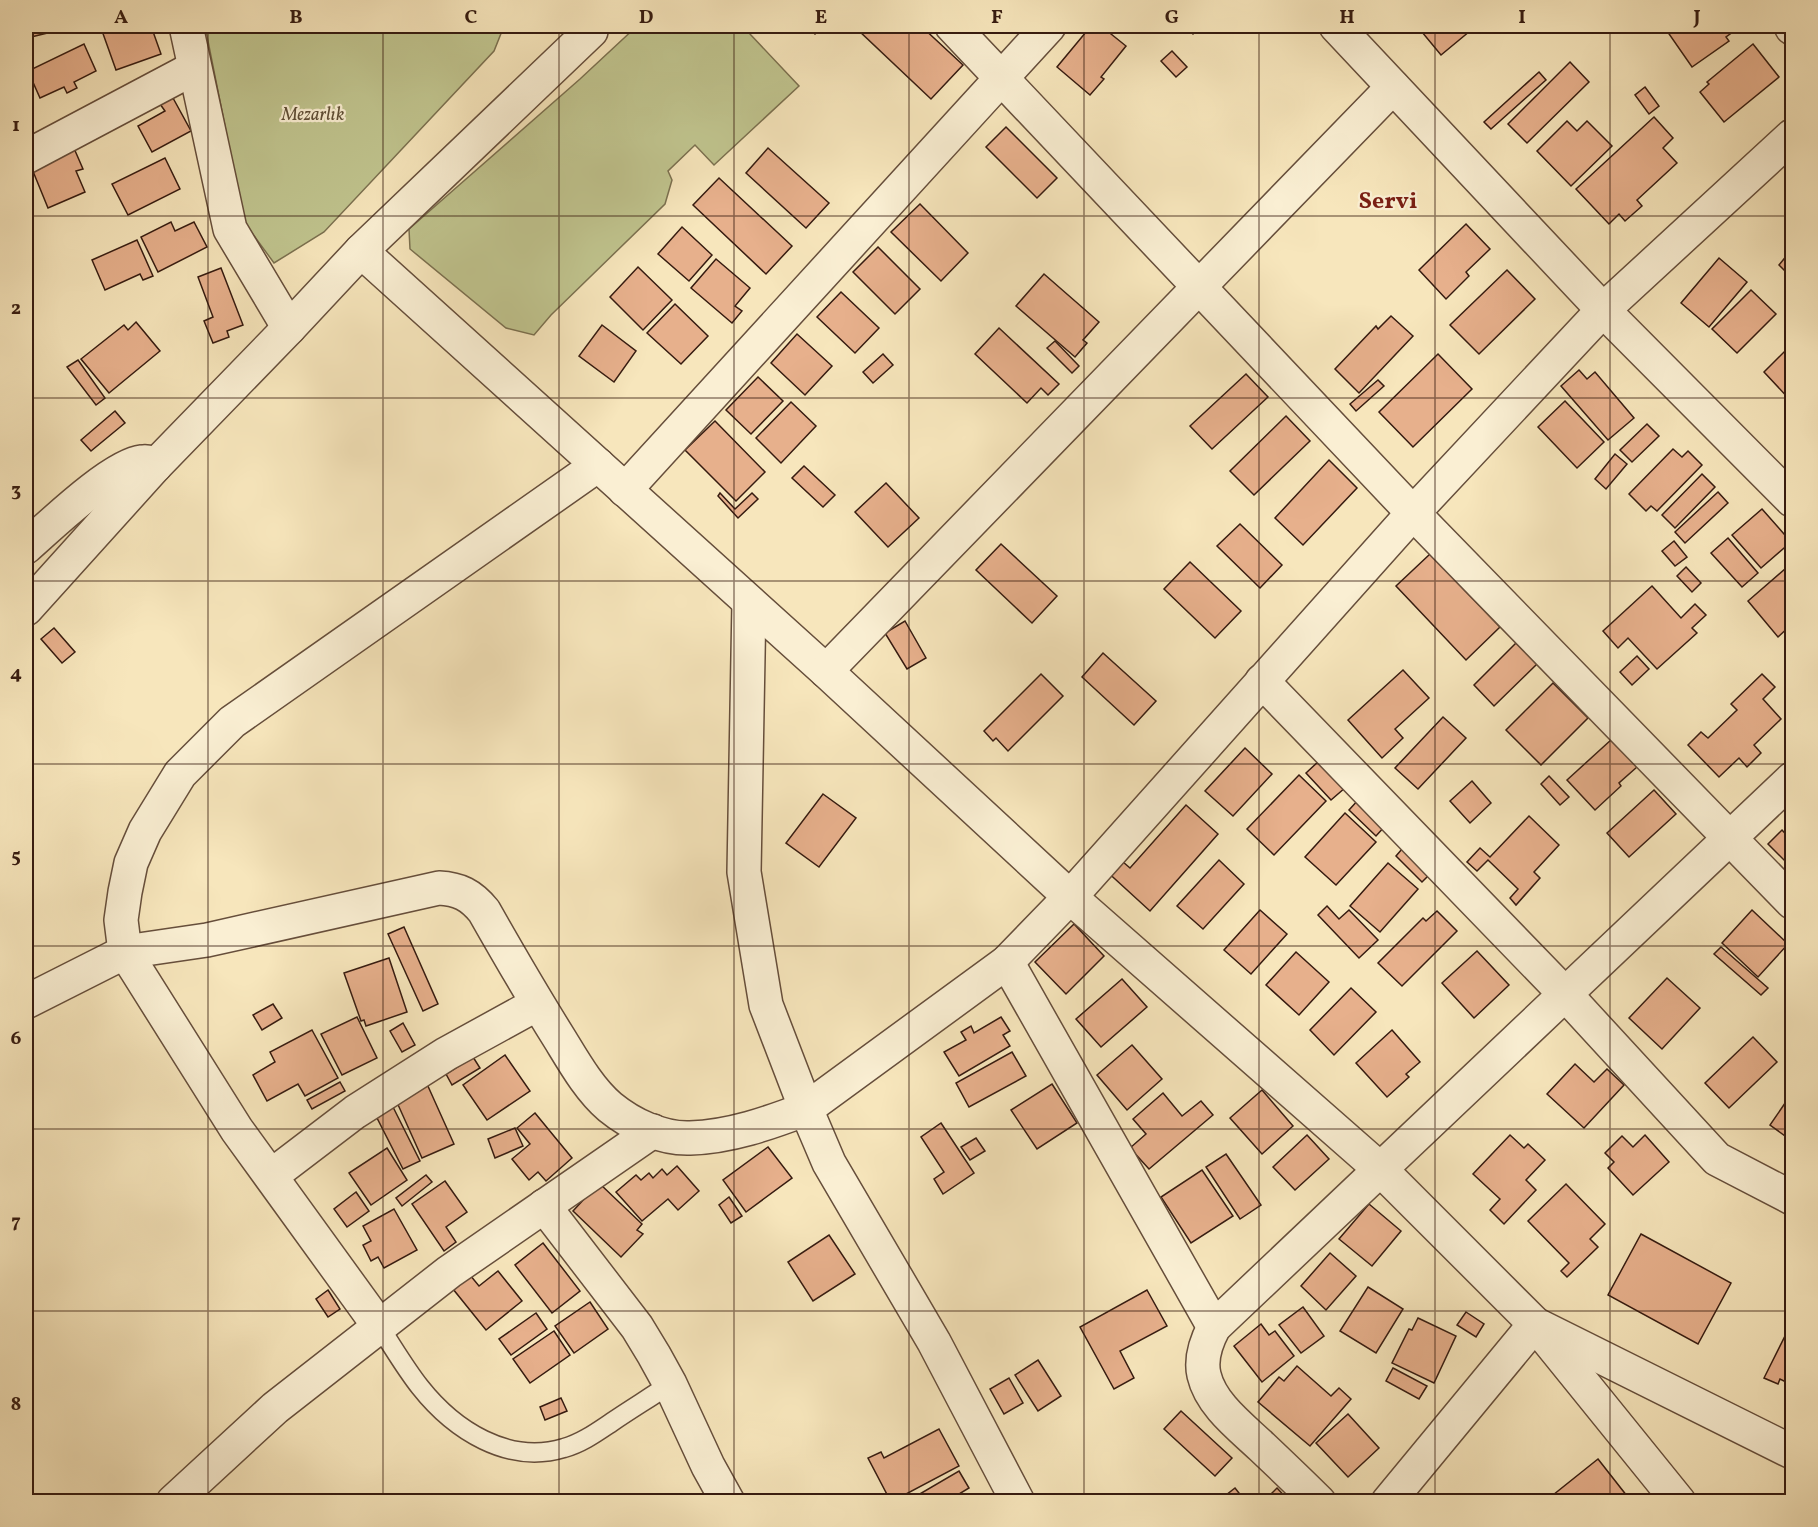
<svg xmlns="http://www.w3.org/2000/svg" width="1818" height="1527" font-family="Vollkorn,serif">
  <rect width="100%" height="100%" fill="#f7e6bc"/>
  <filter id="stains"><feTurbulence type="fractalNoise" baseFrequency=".00333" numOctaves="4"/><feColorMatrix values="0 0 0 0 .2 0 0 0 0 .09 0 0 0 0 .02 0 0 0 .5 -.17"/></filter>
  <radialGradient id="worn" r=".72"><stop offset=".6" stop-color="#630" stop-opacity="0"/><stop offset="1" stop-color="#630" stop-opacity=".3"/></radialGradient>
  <!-- green -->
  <g fill="#c0c48e" stroke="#7b704f" stroke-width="1.5">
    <polygon points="205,26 504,26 494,51 324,232 274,263 244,222"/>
    <polygon points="637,26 758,26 750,34 799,86 714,165 695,145 668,171 672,180 665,204 551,315 534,335 506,328 410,249 409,229 580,79"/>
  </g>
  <!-- building -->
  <g fill="#e7b08c" stroke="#361b10" stroke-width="1.5">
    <polygon points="26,26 76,26 27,38"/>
    <polygon points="108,26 151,26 161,54 116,70 101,28"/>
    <polygon points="806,26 824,26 815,34"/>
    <polygon points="859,26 921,26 963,65 931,99 856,28"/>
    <polygon points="1091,26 1101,26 1126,46 1101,77 1104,79 1090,95 1057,67"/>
    <polygon points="1185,26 1201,26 1193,34"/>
    <polygon points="1417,26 1476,26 1441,55"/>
    <polygon points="1675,26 1739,26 1740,27 1726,37 1729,41 1692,67 1667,31"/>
    <polygon points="84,44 96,71 74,82 77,88 67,93 64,87 40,98 28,71"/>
    <polygon points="1753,44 1779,77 1724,122 1700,92 1709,84 1707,82"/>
    <polygon points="1172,51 1187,67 1176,77 1161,61"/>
    <polygon points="1570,62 1589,82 1527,143 1508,124"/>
    <polygon points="1539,72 1546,80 1491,129 1484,122"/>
    <polygon points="1645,87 1659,106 1649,114 1635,95"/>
    <polygon points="173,98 191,131 152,152 138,126 165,111 160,104"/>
    <polygon points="1654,117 1673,138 1663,148 1677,163 1637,200 1642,206 1625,221 1619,214 1609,224 1576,189"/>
    <polygon points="1567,121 1577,131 1587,121 1612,146 1571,186 1537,151"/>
    <polygon points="1006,127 1057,178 1037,198 986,147"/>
    <polygon points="73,146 83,169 76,171 85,192 48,208 30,164"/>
    <polygon points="768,148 829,203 806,228 746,173"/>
    <polygon points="165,158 180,189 128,215 112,184"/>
    <polygon points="719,178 792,246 766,274 693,205"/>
    <polygon points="920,204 968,253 941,281 891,232"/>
    <polygon points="171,222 175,231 194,222 207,247 158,272 141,237"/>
    <polygon points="1466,224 1490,249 1466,272 1469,276 1446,299 1419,270"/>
    <polygon points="682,227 712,255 689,281 658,254"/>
    <polygon points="137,240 153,276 143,280 140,274 105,290 92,260"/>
    <polygon points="878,247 920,289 895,314 853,272"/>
    <polygon points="1792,249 1792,278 1779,265"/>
    <polygon points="1719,258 1747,282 1709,327 1681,303"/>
    <polygon points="716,259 750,288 735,306 742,311 732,323 691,288"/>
    <polygon points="638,267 672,300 643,330 610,297"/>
    <polygon points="221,268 243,325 227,331 229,337 213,343 204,321 213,317 198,277"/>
    <polygon points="1507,270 1535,299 1479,354 1450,325"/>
    <polygon points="1044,274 1099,322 1083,340 1087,343 1075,357 1016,306"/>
    <polygon points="1751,290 1776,314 1737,353 1712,329"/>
    <polygon points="841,292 879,328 855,353 817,317"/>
    <polygon points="675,304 708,336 681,364 647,333"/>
    <polygon points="1391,316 1413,336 1359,393 1335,369 1376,326 1378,329"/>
    <polygon points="136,322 160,351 109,393 81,359 124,325 128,330"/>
    <polygon points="602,325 636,351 614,382 579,356"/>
    <polygon points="999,328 1059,384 1048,395 1041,388 1027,403 975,354"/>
    <polygon points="797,334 832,366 805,395 771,363"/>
    <polygon points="1055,341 1079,366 1072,373 1047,348"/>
    <polygon points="1792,344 1792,402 1764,372"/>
    <polygon points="883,354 893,365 873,383 863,372"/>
    <polygon points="1438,354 1472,389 1413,447 1379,412"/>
    <polygon points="78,360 105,398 96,405 67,367"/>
    <polygon points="1579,370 1587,379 1595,372 1634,418 1608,440 1561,386"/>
    <polygon points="1246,374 1268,397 1212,449 1190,426"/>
    <polygon points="758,377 783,401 751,434 726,410"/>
    <polygon points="1378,380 1384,386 1356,411 1350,404"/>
    <polygon points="1565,401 1604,442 1577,468 1538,427"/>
    <polygon points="791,402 816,426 781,463 756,438"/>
    <polygon points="115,411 125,423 91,451 81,440"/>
    <polygon points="1286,416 1310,441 1254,495 1230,471"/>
    <polygon points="715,421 765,472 736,501 685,450"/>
    <polygon points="1647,424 1659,436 1632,462 1620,450"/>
    <polygon points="1673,449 1682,457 1688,451 1702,465 1657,511 1651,506 1646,511 1629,494"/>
    <polygon points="1615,454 1627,464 1606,489 1595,479"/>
    <polygon points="1329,460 1357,488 1303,545 1275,518"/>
    <polygon points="804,466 835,495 823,507 792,478"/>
    <polygon points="1702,474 1715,487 1675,528 1662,515"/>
    <polygon points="886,483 919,518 888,547 855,512"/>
    <polygon points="1718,492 1728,503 1685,543 1675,532"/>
    <polygon points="720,493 735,509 752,493 758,499 738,518 718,496"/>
    <polygon points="1762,509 1791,542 1761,568 1732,535"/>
    <polygon points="1240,524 1282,565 1260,588 1217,546"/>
    <polygon points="1728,538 1758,573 1742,587 1711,553"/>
    <polygon points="1674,541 1687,557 1675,566 1662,551"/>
    <polygon points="1001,544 1057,596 1032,623 976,570"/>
    <polygon points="1430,554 1500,627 1466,660 1396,586"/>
    <polygon points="1190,562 1241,611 1215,638 1164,589"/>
    <polygon points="1792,563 1792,624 1778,637 1748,601"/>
    <polygon points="1686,567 1701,583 1692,592 1677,576"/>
    <polygon points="1652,586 1681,618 1695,604 1706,615 1692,628 1697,633 1657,669 1628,638 1618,648 1603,631"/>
    <polygon points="905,621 926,658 907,669 885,633"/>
    <polygon points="54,628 75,652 62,663 41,639"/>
    <polygon points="1516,643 1537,664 1494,706 1474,685"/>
    <polygon points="1103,653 1156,701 1134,725 1082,677"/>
    <polygon points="1637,656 1649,669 1632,685 1620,672"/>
    <polygon points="1403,670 1429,698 1395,729 1403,738 1382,758 1348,720"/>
    <polygon points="1041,674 1063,696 1008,751 996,738 993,741 984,731"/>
    <polygon points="1762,674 1775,687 1763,699 1781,719 1754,745 1761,753 1747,767 1739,758 1719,777 1688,745 1701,732 1708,738 1737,710 1731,704"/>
    <polygon points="1553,683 1588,718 1541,765 1506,730"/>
    <polygon points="1443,717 1466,738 1418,789 1395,768"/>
    <polygon points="1612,739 1637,767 1619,783 1621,786 1595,810 1567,780"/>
    <polygon points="1245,748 1272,774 1233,816 1205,791"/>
    <polygon points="1320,760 1346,787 1331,800 1306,773"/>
    <polygon points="1299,775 1326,801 1274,855 1247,829"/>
    <polygon points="1549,776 1569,797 1560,805 1541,784"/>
    <polygon points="1472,781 1491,803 1470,823 1450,801"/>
    <polygon points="1654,790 1676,814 1629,857 1607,833"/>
    <polygon points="823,794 856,818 819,867 786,843"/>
    <polygon points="1359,799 1386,825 1376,836 1349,810"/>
    <polygon points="1186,805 1218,834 1150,911 1103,868 1115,855 1130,868"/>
    <polygon points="1345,813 1376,842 1336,885 1305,857"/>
    <polygon points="1529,816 1559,845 1534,872 1540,878 1516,905 1510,898 1518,889 1488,860 1477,871 1467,862 1480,848 1490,857"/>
    <polygon points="1782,830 1792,841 1792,851 1784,860 1768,844"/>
    <polygon points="1402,849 1429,875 1422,882 1396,856"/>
    <polygon points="1219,860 1244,884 1203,929 1177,906"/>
    <polygon points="1388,863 1418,889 1380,932 1350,906"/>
    <polygon points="1327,906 1339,919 1349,910 1378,940 1359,958 1318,915"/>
    <polygon points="1260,910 1287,934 1251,974 1224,950"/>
    <polygon points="1752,910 1788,944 1758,977 1722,943"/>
    <polygon points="1437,911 1457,931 1402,986 1378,963 1423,918 1426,921"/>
    <polygon points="1074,924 1104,956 1066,994 1035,962"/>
    <polygon points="404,927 438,1004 423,1011 388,934"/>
    <polygon points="1721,947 1768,988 1761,995 1714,954"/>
    <polygon points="1477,951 1509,985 1474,1018 1442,983"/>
    <polygon points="1296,952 1329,982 1299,1015 1266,985"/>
    <polygon points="389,958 407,1012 366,1026 364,1020 361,1021 344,973"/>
    <polygon points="1667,978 1700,1008 1662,1049 1629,1018"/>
    <polygon points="1122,979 1147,1007 1101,1047 1076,1019"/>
    <polygon points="1351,988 1376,1012 1334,1055 1310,1030"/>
    <polygon points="1792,992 1792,1008 1785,1001"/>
    <polygon points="273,1004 282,1018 262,1030 253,1015"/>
    <polygon points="357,1017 377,1058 342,1075 321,1034"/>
    <polygon points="1001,1017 1010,1031 1003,1035 1010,1046 959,1076 944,1052 966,1040 961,1032 971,1026 974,1033"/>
    <polygon points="403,1023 415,1045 402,1052 390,1031"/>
    <polygon points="312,1030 338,1078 305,1096 298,1084 267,1101 253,1075 275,1062 270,1052"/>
    <polygon points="1392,1030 1420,1062 1406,1074 1409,1077 1387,1097 1356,1063"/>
    <polygon points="1753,1037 1777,1062 1729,1108 1705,1083"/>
    <polygon points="1132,1045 1162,1079 1127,1110 1097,1075"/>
    <polygon points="1012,1052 1026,1076 969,1107 956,1083"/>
    <polygon points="505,1055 530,1091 487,1120 463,1085"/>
    <polygon points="473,1057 480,1068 452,1085 446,1074"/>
    <polygon points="1575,1064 1594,1082 1607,1069 1624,1085 1584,1128 1547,1094"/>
    <polygon points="340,1082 345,1091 312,1109 307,1100"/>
    <polygon points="427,1084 454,1144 422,1158 395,1098"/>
    <polygon points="1052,1084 1077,1123 1037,1149 1011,1110"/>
    <polygon points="1262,1090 1293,1126 1262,1154 1230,1118"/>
    <polygon points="1163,1093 1182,1116 1201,1101 1213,1115 1149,1169 1130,1148 1146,1134 1133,1119"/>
    <polygon points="1792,1093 1792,1141 1770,1125"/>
    <polygon points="392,1105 420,1161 403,1169 375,1114"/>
    <polygon points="535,1113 572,1158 546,1181 538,1172 529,1180 512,1159 530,1144 517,1128"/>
    <polygon points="941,1123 974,1173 943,1194 934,1179 944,1172 921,1137"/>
    <polygon points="515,1128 523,1146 495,1158 488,1139"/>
    <polygon points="1307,1135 1329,1159 1295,1190 1273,1167"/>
    <polygon points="1510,1135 1524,1148 1528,1144 1545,1160 1526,1180 1536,1190 1504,1224 1490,1210 1500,1199 1473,1174"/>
    <polygon points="1645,1135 1669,1162 1633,1195 1608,1168 1614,1162 1605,1153 1622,1136 1633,1147"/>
    <polygon points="976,1138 985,1151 970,1160 961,1147"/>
    <polygon points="768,1147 792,1178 746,1212 723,1180"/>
    <polygon points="387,1148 407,1180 371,1205 349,1173"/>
    <polygon points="1226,1154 1261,1205 1240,1219 1206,1167"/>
    <polygon points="677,1166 699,1191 678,1210 668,1199 642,1221 616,1192 636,1175 641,1180 649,1173 653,1178 662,1169 667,1175"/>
    <polygon points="1202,1170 1233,1216 1191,1243 1161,1197"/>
    <polygon points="426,1175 432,1182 402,1206 396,1198"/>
    <polygon points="445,1181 467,1212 446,1227 456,1242 444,1251 412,1204"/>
    <polygon points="599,1183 642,1224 637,1230 643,1234 621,1257 573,1211"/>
    <polygon points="1566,1184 1605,1224 1590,1239 1598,1247 1567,1277 1561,1271 1569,1263 1528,1221"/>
    <polygon points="356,1192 369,1211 347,1227 334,1209"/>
    <polygon points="729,1197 742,1216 731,1223 719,1205"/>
    <polygon points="1369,1204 1401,1231 1372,1266 1339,1239"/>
    <polygon points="394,1209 417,1250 384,1268 378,1257 371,1261 363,1245 371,1241 363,1226"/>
    <polygon points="1641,1234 1731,1283 1698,1344 1608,1295"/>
    <polygon points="829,1235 855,1274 813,1301 788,1262"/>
    <polygon points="543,1243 580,1291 552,1313 515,1265"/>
    <polygon points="1330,1253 1356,1276 1326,1310 1301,1286"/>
    <polygon points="498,1271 522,1301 486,1330 453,1289 470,1275 479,1286"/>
    <polygon points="1792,1272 1792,1291 1785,1286"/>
    <polygon points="1368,1287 1403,1309 1376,1353 1340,1331"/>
    <polygon points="328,1290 340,1309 328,1317 316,1299"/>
    <polygon points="1147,1290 1167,1326 1120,1351 1134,1378 1114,1389 1080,1327"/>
    <polygon points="590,1302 608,1329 574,1353 555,1326"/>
    <polygon points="1303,1307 1324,1336 1301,1353 1279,1325"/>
    <polygon points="1466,1312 1484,1324 1476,1337 1457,1325"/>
    <polygon points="536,1313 547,1329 511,1355 499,1339"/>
    <polygon points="1418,1318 1456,1336 1434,1383 1392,1363 1409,1329 1412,1330"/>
    <polygon points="1261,1324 1269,1335 1275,1331 1294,1356 1262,1382 1234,1346"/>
    <polygon points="1790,1326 1792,1327 1792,1385 1780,1379 1778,1384 1764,1378"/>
    <polygon points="554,1331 570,1355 530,1383 513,1359"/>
    <polygon points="1038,1360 1061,1396 1038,1411 1015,1375"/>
    <polygon points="1297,1366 1331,1396 1339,1388 1351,1399 1310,1446 1258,1402 1279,1377 1284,1381"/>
    <polygon points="1393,1368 1427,1386 1419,1399 1386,1381"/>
    <polygon points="1009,1378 1023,1403 1004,1414 990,1389"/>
    <polygon points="561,1398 567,1411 545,1420 540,1407"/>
    <polygon points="1181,1411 1232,1458 1215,1476 1164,1429"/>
    <polygon points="1348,1414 1379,1448 1348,1477 1316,1443"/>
    <polygon points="939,1429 959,1466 891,1502 868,1458 881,1452 884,1458"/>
    <polygon points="1598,1459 1627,1496 1620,1502 1549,1502 1548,1499"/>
    <polygon points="959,1471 969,1488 946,1502 906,1502"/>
    <polygon points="1235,1488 1246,1502 1223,1502 1221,1499"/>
    <polygon points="1277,1488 1290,1502 1263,1502"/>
    <polygon points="1091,1496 1095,1502 1083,1502"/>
  </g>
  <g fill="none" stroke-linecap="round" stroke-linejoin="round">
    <defs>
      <path id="service" d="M 379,1326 C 393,1347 405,1368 420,1387 C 454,1430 508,1465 564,1448 C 582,1443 597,1432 612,1422 C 631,1409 651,1397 670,1384"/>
      <g id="minor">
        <polyline points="186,26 230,229 289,328"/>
        <polyline points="952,26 1413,513 1792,902"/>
        <polyline points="1336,26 1603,310 1792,500"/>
        <polyline points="1791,26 1792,28"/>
        <polyline points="26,157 194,68"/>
        <polyline points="361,251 826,671 1070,897 1381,1170 1535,1324 1679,1502"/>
        <polyline points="625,490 1049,26"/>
        <path d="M 26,547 C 50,526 113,465 142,462 C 148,461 151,463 155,466"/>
        <polyline points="749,602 744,872 766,1005 806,1109 829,1163 934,1342 1018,1502"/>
        <polyline points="826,671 1393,87"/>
        <polyline points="1262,681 1566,995 1717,1159 1792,1198"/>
        <polyline points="1007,962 1214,1327"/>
        <path d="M 26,1002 L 125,952 L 207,940 L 439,888 C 459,889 471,895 484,911 C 509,955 534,998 561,1041 C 575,1064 590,1090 610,1107 C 632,1125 662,1139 690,1138 C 730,1137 769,1123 806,1109 L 1007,962 L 1070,897 L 1413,513 L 1603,310 L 1792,136"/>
        <polyline points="271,1176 355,1112 446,1054 537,1004"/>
        <polyline points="544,1206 637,1327 654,1355 670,1384 708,1466 728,1502"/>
        <polyline points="379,1326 237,1130 125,952 121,920 125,892 131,863 145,831 180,774 232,722 598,465"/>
        <polyline points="173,1502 275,1408 449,1272 653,1131"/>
        <path d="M 1319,1502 C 1300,1483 1281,1465 1262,1447 C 1241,1427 1211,1405 1204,1375 C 1200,1358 1206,1342 1214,1327 L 1792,779"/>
        <polyline points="1388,1502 1535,1324 1792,1452"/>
      </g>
      <polyline id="tertiary" points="26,609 155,466 289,328 361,251 591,31 588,26"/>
    </defs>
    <!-- service casing -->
    <use href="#service" stroke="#664e3b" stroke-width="21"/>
    <!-- minor casing -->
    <use href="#minor" stroke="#664e3b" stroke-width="36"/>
    <!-- tertiary casing -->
    <use href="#tertiary" stroke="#664e3b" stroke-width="36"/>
    <!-- service -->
    <use href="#service" stroke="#faefd3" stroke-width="18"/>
    <!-- minor -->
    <use href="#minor" stroke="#faefd3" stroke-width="33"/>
    <!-- tertiary -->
    <use href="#tertiary" stroke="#faefd3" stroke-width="33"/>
  </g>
  <!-- grid -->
  <path fill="none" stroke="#361b10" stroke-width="1.5" stroke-opacity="0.55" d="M 208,26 L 208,1502M 383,26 L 383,1502M 559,26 L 559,1502M 734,26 L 734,1502M 909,26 L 909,1502M 1084,26 L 1084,1502M 1259,26 L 1259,1502M 1435,26 L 1435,1502M 1610,26 L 1610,1502M 26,216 L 1792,216M 26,398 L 1792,398M 26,581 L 1792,581M 26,764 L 1792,764M 26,946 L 1792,946M 26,1129 L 1792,1129M 26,1311 L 1792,1311"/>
  <g text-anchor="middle" stroke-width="4.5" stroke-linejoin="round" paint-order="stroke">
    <!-- park labels -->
    <g font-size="18" font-style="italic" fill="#5f4e36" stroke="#faefd3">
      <text x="313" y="120">Mezarlık</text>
    </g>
    <!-- district labels -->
    <g font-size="24" font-weight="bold" fill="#7a1f14" stroke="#faefd3">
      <text x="1388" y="208">Servi</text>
    </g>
  </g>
  <!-- margin -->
  <rect width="1818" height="1527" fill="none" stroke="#f7e6bc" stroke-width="66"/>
  <rect x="33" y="33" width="1752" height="1461" fill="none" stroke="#361b10" stroke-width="2"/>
  <g font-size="20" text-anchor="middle" font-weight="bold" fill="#361b10">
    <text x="121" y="23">A</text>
    <text x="296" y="23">B</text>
    <text x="471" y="23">C</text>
    <text x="646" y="23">D</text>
    <text x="821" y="23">E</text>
    <text x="997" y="23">F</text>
    <text x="1172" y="23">G</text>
    <text x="1347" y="23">H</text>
    <text x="1522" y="23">I</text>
    <text x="1697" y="23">J</text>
    <text x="16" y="131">1</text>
    <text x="16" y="314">2</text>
    <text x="16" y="496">3</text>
    <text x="16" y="679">4</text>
    <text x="16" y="862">5</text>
    <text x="16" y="1044">6</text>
    <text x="16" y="1227">7</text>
    <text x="16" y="1410">8</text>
  </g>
  <rect width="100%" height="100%" filter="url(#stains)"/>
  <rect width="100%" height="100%" fill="url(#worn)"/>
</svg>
